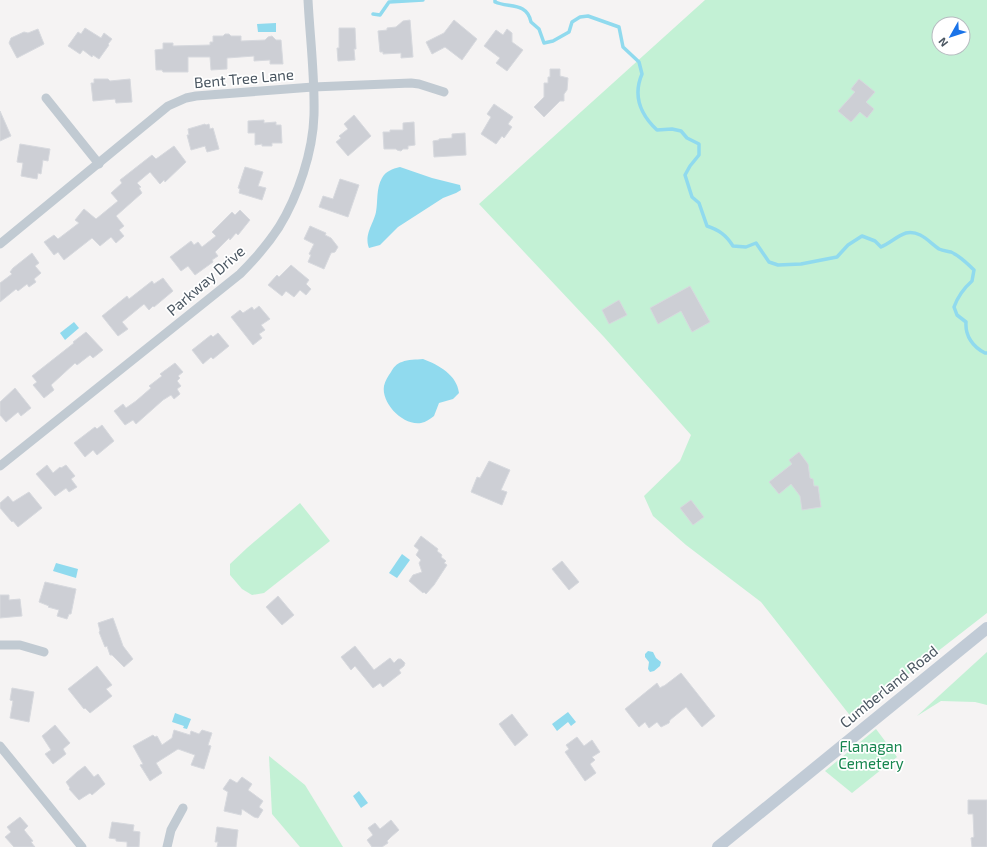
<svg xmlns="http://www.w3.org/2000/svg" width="987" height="847" font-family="'Exo 2',sans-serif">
  <rect width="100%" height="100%" fill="#f5f3f3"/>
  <!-- green -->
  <g fill="#c3f1d5" fill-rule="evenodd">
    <path d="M 705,0 L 987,0 L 987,613 L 852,718 L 761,602 L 686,545 L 653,516 L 644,496 L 680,461 L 691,435 L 604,337 L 479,204 ZM 939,24 L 963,24 L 963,48 L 939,48 Z"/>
    <polygon points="300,503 330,541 264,593 252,595 242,589 230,575 230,564 247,548"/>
    <polygon points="987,652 987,705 975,702 941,701 917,716"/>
    <polygon points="876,729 897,757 852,793 825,771"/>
    <polygon points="269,756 305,785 343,847 300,847 272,814"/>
  </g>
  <!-- water -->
  <g fill="#90daee">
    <polygon points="276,23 276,32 258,32 257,24"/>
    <path d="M 400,167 L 432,178 L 460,185 L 461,190 L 456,193 L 443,198 L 398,227 L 380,245 L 369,248 C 364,234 373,225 376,212 C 378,202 376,188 382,178 C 386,171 392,169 400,167 Z"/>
    <polygon points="74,322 79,328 65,340 60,333"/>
    <path d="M 423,359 C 439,365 457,375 459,393 L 453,399 L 439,403 L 434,416 C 430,419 426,422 421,423 C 403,426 381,403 384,386 C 385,381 388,376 391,372 C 393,368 397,363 402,362 C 408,359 416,360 423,359 Z"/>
    <polygon points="402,554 410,560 397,578 389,573"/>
    <polygon points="56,563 78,569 76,578 53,571"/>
    <polygon points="648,651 653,652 656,658 661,662 660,666 654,671 650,672 648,669 649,662 645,657 645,654"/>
    <polygon points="568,712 576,722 571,726 568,722 557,731 552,724"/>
    <polygon points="175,713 191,719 187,729 183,728 184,726 172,722"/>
    <polygon points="359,791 368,803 361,808 353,796"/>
  </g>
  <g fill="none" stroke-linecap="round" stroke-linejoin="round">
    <!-- stream -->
    <g stroke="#90daee" stroke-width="3.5">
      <path d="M 495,0 L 495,2 C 509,8 527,2 531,22 L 539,29 L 544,43 L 553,41 L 569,32 L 572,22 L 580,17 L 588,16 L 619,27 L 623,47 L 639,62 L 642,74 C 633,95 640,114 657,130 L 672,129 L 681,131 L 687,138 L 699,144 L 699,155 L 690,166 L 685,175 L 692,197 L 699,203 L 707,226 C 719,230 726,235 733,246 L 746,247 L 756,243 L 769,262 L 778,265 L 801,264 L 837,257 L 848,245 L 862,236 L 875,241 L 881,247 C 890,243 897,236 906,233 C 920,230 929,242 939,249 C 943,251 947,251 951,252 C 960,256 967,263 974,270 L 972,281 C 963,289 958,296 954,307 L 957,315 L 966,322 C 965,336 973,347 985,353 L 987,353"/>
      <polyline points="373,14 380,15 389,2 423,0"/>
    </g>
  </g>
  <!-- building -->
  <g fill="#cdcfd5" stroke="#d7d9de">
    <polygon points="410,20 413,57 401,58 401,53 383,54 383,52 380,52 378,31 387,30 387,28 396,27 403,21"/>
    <polygon points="454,20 477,39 462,60 445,47 432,54 426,42 444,33"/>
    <polygon points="85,28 101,38 104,33 112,39 108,44 109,45 99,59 93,55 92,57 83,50 80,54 68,46 78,32 81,34"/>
    <polygon points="339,28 355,28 356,49 354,49 355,60 338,61 337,48 339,48"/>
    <polygon points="38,29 44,44 17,58 9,43 11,38 24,32 28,33"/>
    <polygon points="507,29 512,33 512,42 523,50 507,71 496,63 500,58 484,46 496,30 503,35"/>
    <polygon points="225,34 229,34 231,36 241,36 241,41 265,40 268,37 272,36 276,40 281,40 283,64 270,64 270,60 254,61 254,56 227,58 227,69 211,70 210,57 188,57 188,72 163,72 162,70 156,70 155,50 163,49 163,43 173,43 173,46 210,45 210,42 213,42 213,36 223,36"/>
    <polygon points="550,69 560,69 560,76 568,78 567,90 564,94 564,101 560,101 544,117 534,107 544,97 544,83 548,83 548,77 550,77"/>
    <polygon points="94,79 108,79 110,81 130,79 132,102 116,103 115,99 93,101 91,83 94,83"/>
    <polygon points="859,79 875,92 866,102 874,109 867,118 860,112 851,122 838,111 855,92 851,89"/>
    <polygon points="494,104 513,117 508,124 512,127 504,138 502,136 496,144 481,134 491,117 487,114"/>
    <polygon points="0,111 11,136 0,141"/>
    <polygon points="354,115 371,136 348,156 336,142 341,138 339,136 348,129 344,124"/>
    <polygon points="264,120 264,123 276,122 276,125 281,125 282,143 272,143 272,146 262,146 262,144 255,145 255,133 248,133 248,121"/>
    <polygon points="414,122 415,145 408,146 408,149 403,149 401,151 397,150 396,149 384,149 383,132 390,132 390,130 403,130 403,123"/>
    <polygon points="205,124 206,125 209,124 210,129 213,128 219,149 207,152 205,146 191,150 187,135 189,135 188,129"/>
    <polygon points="465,133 466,155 434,157 433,141 439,140 439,139 452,138 452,134"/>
    <polygon points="20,144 50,149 48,161 43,160 41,174 38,173 37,179 21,176 23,163 17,162"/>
    <polygon points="174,146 186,162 165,182 164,180 160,184 150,172 137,183 141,187 139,188 142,193 116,216 124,226 119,230 124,236 116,243 111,237 100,246 92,238 64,260 58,252 54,255 44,242 54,235 58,239 79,223 75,220 84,209 96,219 118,201 111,193 122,183 120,180 152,155 156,159"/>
    <polygon points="245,167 263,172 258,186 266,188 262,200 239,193 240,189 238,188"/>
    <polygon points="340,179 359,185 348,217 319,207 323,196 333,199"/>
    <polygon points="240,210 250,220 238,235 236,233 230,240 229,238 215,252 218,256 212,260 213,262 195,275 188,266 181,271 170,257 191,241 194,245 198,242 202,247 216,236 212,232 232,212 235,215"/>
    <polygon points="310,226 326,233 325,235 331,238 338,247 335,252 331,253 324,269 308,262 311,255 309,254 314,244 304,239"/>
    <polygon points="32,253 39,263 35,266 41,273 34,279 36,282 29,287 27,284 18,291 16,289 0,302 0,283 12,274 10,272 13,268"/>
    <polygon points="291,265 309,280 306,284 311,289 306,295 300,290 294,297 286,291 282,296 268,285 277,275 279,277"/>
    <polygon points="163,278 173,291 154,307 153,306 149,310 144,304 122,322 128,329 118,336 102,316 127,296 129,299 152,281 154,284"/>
    <polygon points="690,286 710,322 692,332 681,311 658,324 650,308"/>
    <polygon points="619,300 627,315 609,324 602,310"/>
    <polygon points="259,306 270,319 261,325 265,330 259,334 262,338 253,345 231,317 240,310 243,313 252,307 254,310"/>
    <polygon points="86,332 103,350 93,358 90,355 77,365 75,363 51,385 54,390 44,398 33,385 37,382 32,376 74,343 73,342"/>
    <polygon points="218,333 229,346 213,359 211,357 203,364 192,350 211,335 213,337"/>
    <polygon points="175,363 183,372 178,376 180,378 177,381 181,386 177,389 180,394 174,399 171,395 163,400 136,424 133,420 125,425 114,411 123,404 126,408 136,401 151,388 149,386 162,376 160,374"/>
    <polygon points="15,388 31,408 21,416 18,412 6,422 0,415 0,402"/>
    <polygon points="102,425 114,441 97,455 93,450 85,457 74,443 95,427 97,429"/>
    <polygon points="799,452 808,464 810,478 813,479 814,486 818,486 821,507 802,510 800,496 791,484 779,494 769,482 792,464 789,460"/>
    <polygon points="489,461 510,470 501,490 507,492 502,505 471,492 477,477 480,478"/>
    <polygon points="47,465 53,473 60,467 61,468 66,465 75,476 71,479 77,487 69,492 66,488 55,496 36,474"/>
    <polygon points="29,492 42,508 18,527 13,521 12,522 0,508 0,503 8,496 13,502"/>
    <polygon points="691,500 704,517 693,525 680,508"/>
    <polygon points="421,536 438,549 437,551 442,555 441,557 446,561 444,563 447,565 434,585 426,594 424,592 423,593 409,581 413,575 422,572 419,563 421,560 416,555 419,550 414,546"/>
    <polygon points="562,561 579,582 569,590 552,569"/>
    <polygon points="45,582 76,589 71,614 69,614 67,619 57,616 59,610 48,607 49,606 39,602"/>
    <polygon points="0,595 9,595 9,600 20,599 22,616 0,618"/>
    <polygon points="278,596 294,615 282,625 266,607"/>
    <polygon points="113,618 123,646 133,659 124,667 112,655 110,655 107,646 105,647 99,632 100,631 98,623"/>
    <polygon points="355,646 374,670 390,658 394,663 398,659 401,659 405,663 404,666 399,670 401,673 383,687 380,683 373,688 355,666 351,670 341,657"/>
    <polygon points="97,666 112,685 106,689 112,696 90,713 85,708 84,709 68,689"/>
    <polygon points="681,673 715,716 702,727 686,707 670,720 669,723 661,727 657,722 649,728 645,722 639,727 625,709 657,683 660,688 663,686 664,686"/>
    <polygon points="12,688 34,692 29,722 10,718 13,701 10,700"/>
    <polygon points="512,714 528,735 515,746 499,724"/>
    <polygon points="55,725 70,743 63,749 66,754 53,764 45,754 51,750 42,736"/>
    <polygon points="174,730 190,735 191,731 199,734 202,730 212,733 208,745 211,746 204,769 191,765 195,755 178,749 156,763 162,773 150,781 140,765 143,764 133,746 153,735 155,737 157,736 162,745 172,738"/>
    <polygon points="577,737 584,746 592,740 600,752 592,757 595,760 590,764 596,773 585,781 565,752 569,749 566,745"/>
    <polygon points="85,766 94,777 98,774 105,784 92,795 90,793 79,800 69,789 70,788 66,782 77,772"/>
    <polygon points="242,777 252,784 248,790 263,801 259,807 263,810 258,818 254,817 242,809 241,815 224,811 228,792 223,789 230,779 237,783"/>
    <polygon points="968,800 987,800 987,847 972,847 971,838 974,837 973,814 968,814"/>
    <polygon points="20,817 28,826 24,830 33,841 31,842 35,847 14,847 5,837 11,832 7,827"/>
    <polygon points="391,820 399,830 391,837 387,841 388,843 382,847 372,847 367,840 373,835 368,828 375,823 380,829"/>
    <polygon points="112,822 134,825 133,831 140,832 139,847 127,847 127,842 116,841 116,839 109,838"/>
    <polygon points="217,827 238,830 236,847 217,847 218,842 215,842"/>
  </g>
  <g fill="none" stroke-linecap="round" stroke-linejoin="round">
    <!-- minor -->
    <g stroke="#c1cad2" stroke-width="9">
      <polyline points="46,98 99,164"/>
      <polyline points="0,244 168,106 186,98 196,96 313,87 411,83 419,84 444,92"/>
      <path d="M 0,466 L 240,274 C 254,260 268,244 279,227 C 298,196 313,152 314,115 C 315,77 310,38 308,0"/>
      <polyline points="0,645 20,645 44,652"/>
      <polyline points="0,746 82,847"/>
      <polyline points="167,847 171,830 183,808"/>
    </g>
    <!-- secondary -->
    <polyline stroke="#c1cbd6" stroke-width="12" points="718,847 987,628"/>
  </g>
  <g text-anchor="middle" stroke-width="3.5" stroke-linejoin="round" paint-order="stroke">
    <!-- street labels -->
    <g font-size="15" fill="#4a5661" stroke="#fff">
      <text transform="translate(244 79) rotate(-5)" y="5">Bent Tree Lane</text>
      <text transform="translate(206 281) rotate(-41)" y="5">Parkway Drive</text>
      <text transform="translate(889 687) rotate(-39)" y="5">Cumberland Road</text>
    </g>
    <!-- park labels -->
    <g font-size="15" fill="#17864f" stroke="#fff">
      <text x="871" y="752">Flanagan<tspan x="871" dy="17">Cemetery</tspan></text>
    </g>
  </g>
  <!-- north arrow -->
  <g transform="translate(951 36) rotate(231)"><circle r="19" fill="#ffffff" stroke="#b7bbc0"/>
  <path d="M0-3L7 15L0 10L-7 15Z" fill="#1a73e8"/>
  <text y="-6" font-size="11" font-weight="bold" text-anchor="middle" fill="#4a5661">N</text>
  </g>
</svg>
